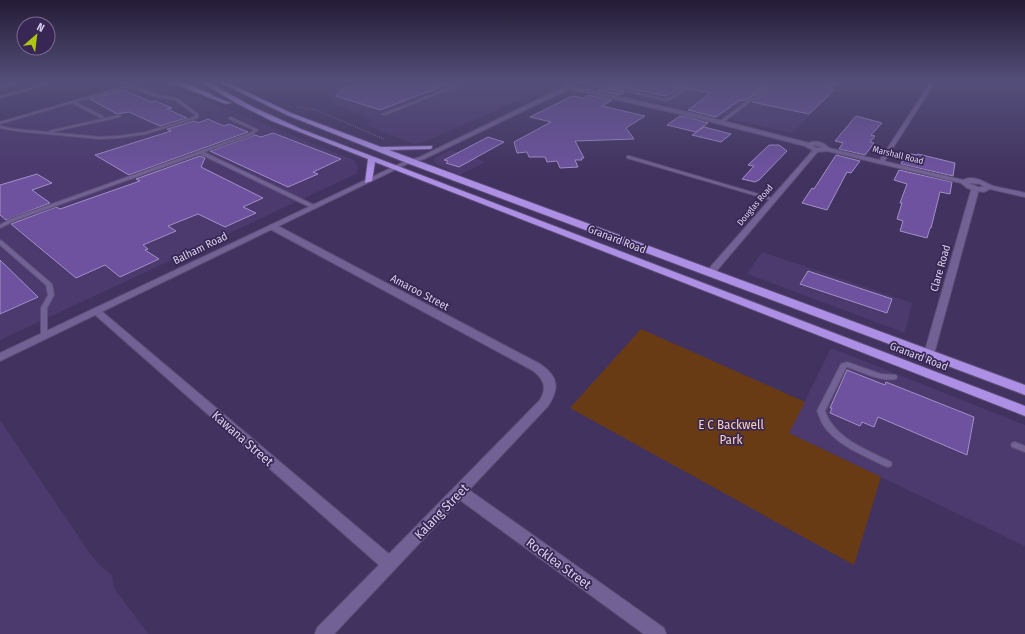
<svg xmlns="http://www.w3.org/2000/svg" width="1025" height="634" font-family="'Fira Sans Condensed',sans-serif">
  <rect width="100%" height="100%" fill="#423260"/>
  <!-- built -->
  <g fill="#4c396e">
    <polygon points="136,82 159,82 354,160 358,168 356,174 0,340 0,119 4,121"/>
    <polygon points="358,82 560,82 421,143 414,144 380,131 366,124 373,120 346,110 337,105 325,93"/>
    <polygon points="584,82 844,82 792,133 608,92"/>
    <polygon points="451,150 485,162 460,175 436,164 434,160 435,158"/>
    <polygon points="762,252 912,303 905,333 747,274"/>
    <polygon points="831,348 1025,425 1025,546 789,433"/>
    <polygon points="0,420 93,558 112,576 114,588 148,634 0,634"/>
  </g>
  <!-- green -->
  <polygon fill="#683b14" points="641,329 805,402 789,433 881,477 854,565 570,408"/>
  <!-- building -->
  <g fill="#6e529f" stroke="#a190c6">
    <polygon points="363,82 451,82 451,83 380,110 336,96 343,88"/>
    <polygon points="612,82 691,82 665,96 609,84"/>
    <polygon points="698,82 771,82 745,101 740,100 716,117 688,110 711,93 689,89"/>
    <polygon points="777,82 838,82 829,89 834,90 809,114 752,102"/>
    <polygon points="603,87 625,92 620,95 597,90"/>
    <polygon points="124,90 151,102 156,101 172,108 167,109 187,118 160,126 129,112 117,114 90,99"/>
    <polygon points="588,95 612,100 602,106 645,116 626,128 634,139 575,141 584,158 581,158 582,160 575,160 578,167 560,168 557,161 547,162 545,157 529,157 527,152 517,153 514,142 551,122 530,117 572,96 584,98"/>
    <polygon points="680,116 688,117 708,123 696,132 667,125"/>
    <polygon points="856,116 882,123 871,135 875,136 870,142 874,143 865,155 839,149 843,143 835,141"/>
    <polygon points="208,119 224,126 229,124 248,132 129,175 95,155 171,131 167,129 194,121 198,123"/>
    <polygon points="704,127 731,134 721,142 692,135"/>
    <polygon points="273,133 341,159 313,172 318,174 288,187 210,151 255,135 261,137"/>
    <polygon points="488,137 504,142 459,167 446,163 448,161 444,160"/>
    <polygon points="769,145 779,145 787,151 759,180 755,182 742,179 754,166 748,165"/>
    <polygon points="906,153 917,155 918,154 955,163 953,176 901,164"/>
    <polygon points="836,155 860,161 851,173 847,172 827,210 802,203 812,188 814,189"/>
    <polygon points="200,156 205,158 201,167 263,198 243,207 256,213 225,227 198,214 168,226 176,231 143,245 148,249 145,250 159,259 120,277 105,265 76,278 11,224 56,207 60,209 140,181 136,179"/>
    <polygon points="899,170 952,182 950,194 940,192 931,228 930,228 927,238 900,231 903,221 897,219 902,203 900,203 907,184 894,180"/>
    <polygon points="37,174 52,183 32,190 50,203 6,220 0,215 0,185"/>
    <polygon points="0,260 38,297 0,314"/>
    <polygon points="808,271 892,299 887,313 800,284"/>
    <polygon points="847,370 885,385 886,382 974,417 967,455 878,417 874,427 862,422 860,426 830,413 832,408 830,408"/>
  </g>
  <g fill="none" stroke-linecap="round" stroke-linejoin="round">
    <defs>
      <g id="service">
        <polygon points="16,82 20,82 0,88 0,86"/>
        <polygon points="53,82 57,82 0,98 0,96"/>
        <polygon points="464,82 467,82 385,115 382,114"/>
        <polygon points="605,82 608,82 603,84 665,99 668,98 694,82 697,82 670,100 665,101 601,85 586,91 583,90"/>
        <polygon points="773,82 776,82 721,124 719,124 719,122"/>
        <polygon points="125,86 133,86 158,95 177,98 198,114 198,118 146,134 118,138 100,139 16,131 0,128 0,126 16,129 100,137 118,136 146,132 194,117 195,115 175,100 156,97 133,88 125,88 75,102 103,116 103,118 101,118 72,103 0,124 0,122"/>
        <polygon points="119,115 120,115 120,117 51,132 49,131"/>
        <polygon points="229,117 231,117 258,130 252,135 204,152 316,206 316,208 312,208 200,154 14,221 0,228 0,225 10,219 250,133 254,130 229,119"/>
        <polygon points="627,156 629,156 775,199 773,200 771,200 627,158"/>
        <polygon points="0,240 2,241 52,284 54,295 47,308 47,336 46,337 44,338 41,336 41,308 48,295 46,285 0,245"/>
        <path d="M 847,362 L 881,374 L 896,375 L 897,377 L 896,379 C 881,382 862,372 847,367 L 846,368 L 825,411 C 835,439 866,449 891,462 L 892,464 L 891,466 L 888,467 L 885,466 C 863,455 835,445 822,423 C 820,419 819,415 817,411 L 841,364 Z"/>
        <polygon points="1015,442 1025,446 1025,452 1012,447 1011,445 1012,443"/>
      </g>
      <g id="minor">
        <polygon points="931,82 935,82 884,162 880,162 879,161"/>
        <polygon points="814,149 819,150 713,275 707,275 705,273 707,271"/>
        <polygon points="972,187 979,189 934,354 933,357 925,357 924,354"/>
        <path d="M 270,225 L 276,225 L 540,364 C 558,376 560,388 548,406 L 469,490 L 664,628 L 666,634 L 644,634 L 460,500 L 334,634 L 315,634 L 317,628 L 379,565 L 93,313 L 91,311 L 93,309 L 99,309 L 389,554 L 540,400 C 548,387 543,378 532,370 L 270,229 Z"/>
      </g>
      <path id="tertiary" d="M 570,82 L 574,82 L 571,86 L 689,112 L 809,143 C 816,140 824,142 829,148 L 963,180 C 974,174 985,183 993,186 C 1004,189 1015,190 1025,193 L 1025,197 L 990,189 L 984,192 L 977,191 L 967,188 L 961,183 L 827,151 L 816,152 L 805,146 L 688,116 L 569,89 L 424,159 L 410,163 L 407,161 L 420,157 L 566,86 ZM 815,145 L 822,148 L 817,148 L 813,146 ZM 968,183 L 980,184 L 984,187 L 978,187 Z"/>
      <polygon id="secondary" points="408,160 413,161 0,361 0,353"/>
      <g id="trunk">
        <polygon points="169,82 176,82 231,103 226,104"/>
        <polygon points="201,82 208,82 253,107 301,129 1025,406 1025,416 375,162 372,181 365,183 368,159 272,121 236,103"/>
        <polygon points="219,82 226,82 291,113 381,147 432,146 432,148 430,149 389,150 1025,385 1025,395 407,163 287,115"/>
      </g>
      <polygon id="motorway" points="174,82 182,82 213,95 208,96"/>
    </defs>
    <!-- service casing -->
    <use href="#service" stroke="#5d4f75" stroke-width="2"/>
    <!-- minor casing -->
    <use href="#minor" stroke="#5d4f75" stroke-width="2"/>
    <!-- tertiary casing -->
    <use href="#tertiary" stroke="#5d4f75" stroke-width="2"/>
    <!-- secondary casing -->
    <use href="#secondary" stroke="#5d4f75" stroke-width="2"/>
    <!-- trunk casing -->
    <use href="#trunk" stroke="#5d4f75" stroke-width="2"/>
    <!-- motorway casing -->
    <use href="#motorway" stroke="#5d4f75" stroke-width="2"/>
    <!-- path -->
    <polyline stroke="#8c80a5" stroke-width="1.5" stroke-dasharray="0.5 1.5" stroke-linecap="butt" points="297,107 316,110 384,139"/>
    <!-- service -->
    <use href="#service" fill="#726194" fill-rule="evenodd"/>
    <!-- minor -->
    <use href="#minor" fill="#726194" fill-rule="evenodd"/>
    <!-- tertiary -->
    <use href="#tertiary" fill="#726194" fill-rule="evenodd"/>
    <!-- secondary -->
    <use href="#secondary" fill="#726194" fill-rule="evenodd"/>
    <!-- trunk -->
    <use href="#trunk" fill="#ad90e6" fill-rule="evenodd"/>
    <!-- motorway -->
    <use href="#motorway" fill="#bc9cfb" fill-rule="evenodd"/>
  </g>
  <!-- sky -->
  <linearGradient id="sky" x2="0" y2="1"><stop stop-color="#241c35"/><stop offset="0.48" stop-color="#544f7a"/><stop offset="1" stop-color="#544f7a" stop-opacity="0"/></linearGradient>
  <rect width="1025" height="171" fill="url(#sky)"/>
  <g text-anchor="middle" stroke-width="3.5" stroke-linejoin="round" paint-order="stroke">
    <!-- far-street labels -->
    <g font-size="9" fill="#d7cfeb" stroke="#382754">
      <text transform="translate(898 155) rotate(14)" y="3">Marshall Road</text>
      <text transform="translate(755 205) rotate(-50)" y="3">Douglas Road</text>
    </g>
    <!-- street labels -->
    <g font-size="11" fill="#d7cfeb" stroke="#382754">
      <text transform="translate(617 239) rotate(21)" y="4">Granard Road</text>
      <text transform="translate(200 248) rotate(-26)" y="4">Balham Road</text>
      <text transform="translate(940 268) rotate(-74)" y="4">Clare Road</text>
      <text transform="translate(420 292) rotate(28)" y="4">Amaroo Street</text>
      <text transform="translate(919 356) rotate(21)" y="4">Granard Road</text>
    </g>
    <!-- near-park labels -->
    <g font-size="13" fill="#f7cfb1" stroke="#382754">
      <text x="731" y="429">E C Backwell<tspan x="731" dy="15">Park</tspan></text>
    </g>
    <!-- near-street labels -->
    <g font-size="13" fill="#d7cfeb" stroke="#382754">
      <text transform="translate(243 438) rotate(41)" y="5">Kawana Street</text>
      <text transform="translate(441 511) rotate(-46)" y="5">Kalang Street</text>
      <text transform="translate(559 563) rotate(36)" y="5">Rocklea Street</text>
    </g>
  </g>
  <!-- north arrow -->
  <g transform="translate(36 36) rotate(28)"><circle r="19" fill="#382754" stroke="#786a90"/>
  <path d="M0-3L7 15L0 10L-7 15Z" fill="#adc60f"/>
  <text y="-6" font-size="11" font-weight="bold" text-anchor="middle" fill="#d7cfeb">N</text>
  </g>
</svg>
